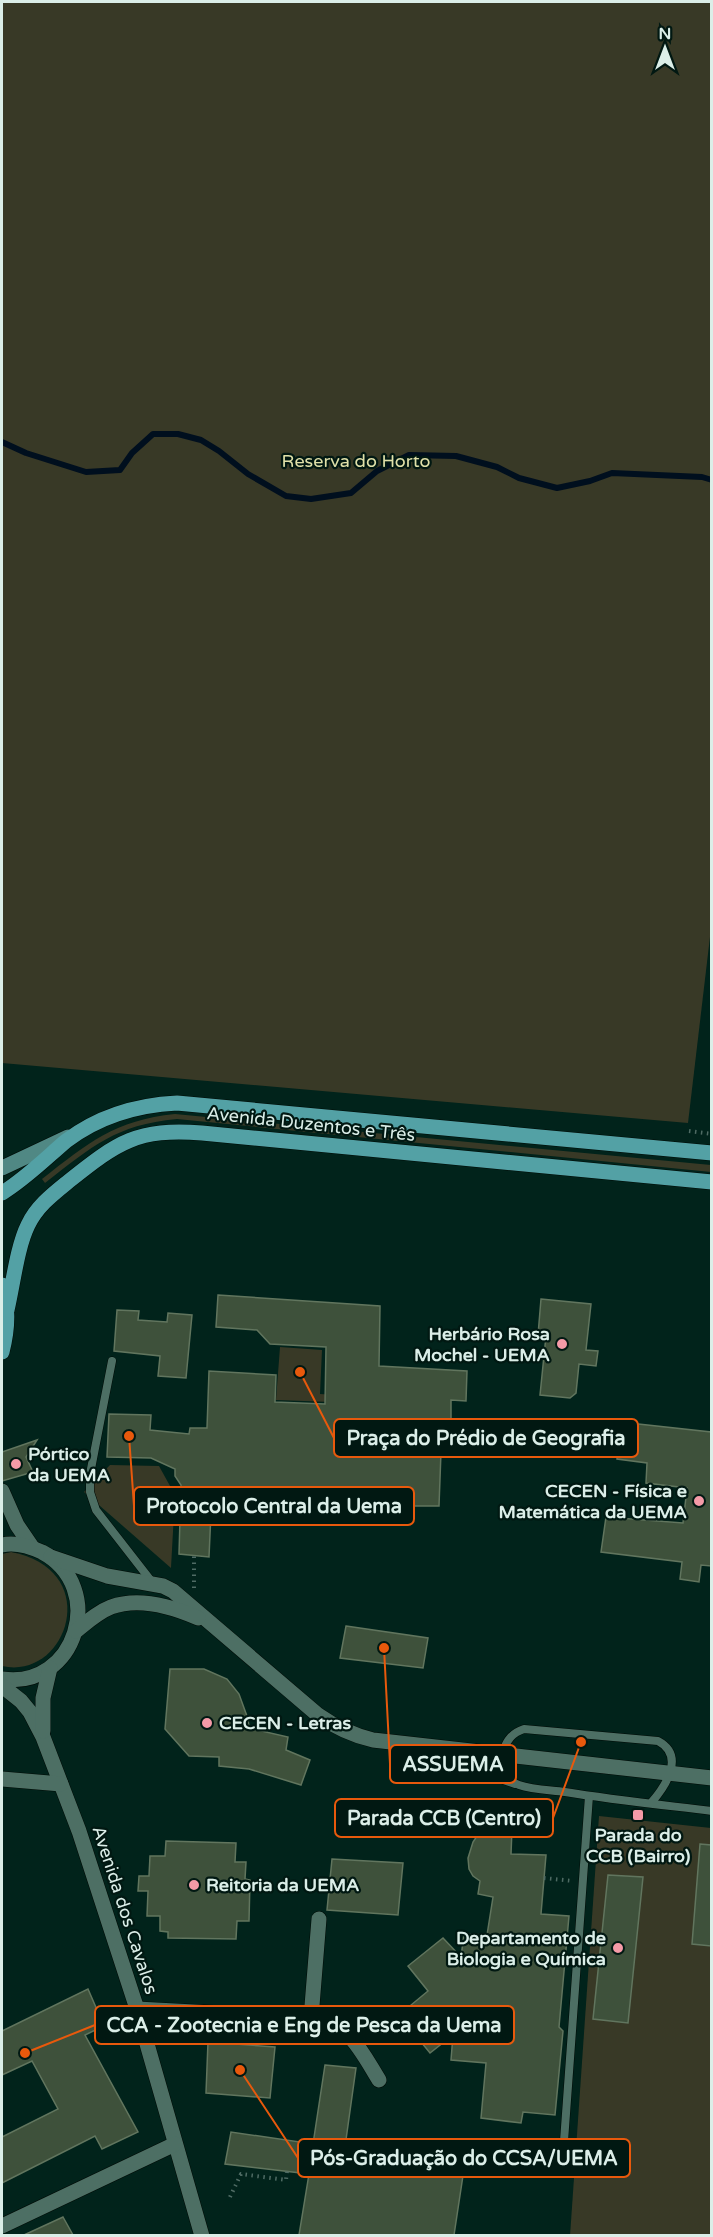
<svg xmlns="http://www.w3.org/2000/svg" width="713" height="2237" font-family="'Varela Round',sans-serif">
  <rect width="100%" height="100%" fill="#01231b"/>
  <!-- green -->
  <g fill="#383926">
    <polygon points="2,2 711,2 712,920 688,1123 2,1063"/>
    <path d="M 175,1114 L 711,1165 L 711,1172 L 177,1119 C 115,1125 93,1146 45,1183 L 42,1179 C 88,1143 115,1120 175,1114 Z"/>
    <polygon points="280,1347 322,1350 320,1394 351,1396 359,1403 276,1400"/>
    <polygon points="110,1465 159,1466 175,1495 171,1568 84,1492"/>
    <path d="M 11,1552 C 105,1570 67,1681 2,1666 L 2,1554 Z"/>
    <polygon points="599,1816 711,1828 711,2235 570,2236"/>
  </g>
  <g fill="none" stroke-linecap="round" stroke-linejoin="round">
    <!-- stream -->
    <polyline stroke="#000f1e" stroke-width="6" points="2,442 26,453 86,472 120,470 132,453 153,434 178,434 201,440 219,451 248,474 286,496 311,499 351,493 377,471 409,455 456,456 497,467 519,478 557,488 590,481 612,473 702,477 712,480"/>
  </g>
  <!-- building -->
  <g fill="#3e513b" stroke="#61755e" stroke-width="1.5">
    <polygon points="218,1295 380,1306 379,1366 467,1371 466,1401 451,1400 451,1425 442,1425 439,1506 408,1506 408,1500 331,1497 331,1493 275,1490 275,1497 212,1490 209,1557 179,1554 181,1485 175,1476 175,1469 151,1458 107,1457 109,1414 151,1415 150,1430 189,1434 190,1428 207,1428 209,1371 276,1375 275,1402 325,1404 326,1347 270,1344 257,1330 216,1327"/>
    <polygon points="541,1299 591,1304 586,1350 598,1351 596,1366 579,1364 576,1393 570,1398 540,1395 546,1336 538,1335"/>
    <polygon points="117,1310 139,1311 138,1320 167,1322 168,1313 192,1315 186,1378 158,1376 160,1356 114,1351"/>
    <polygon points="620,1422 711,1432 711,1566 701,1565 699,1582 680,1579 682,1562 601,1552 606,1517 683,1523 687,1488 646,1483 647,1463 617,1459"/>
    <polygon points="37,1440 26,1457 33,1472 2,1481 2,1452"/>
    <polygon points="346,1626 428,1638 423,1668 340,1658"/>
    <polygon points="170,1669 204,1669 227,1679 239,1694 248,1719 249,1728 288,1737 286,1750 310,1760 301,1785 249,1769 219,1766 219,1757 189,1756 165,1729"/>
    <polygon points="489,1828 512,1829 511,1854 546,1855 541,1914 569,1916 559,2027 563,2031 555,2115 523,2112 521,2123 481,2118 486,2063 451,2060 453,2035 430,2053 399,2015 428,1991 408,1966 443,1938 461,1957 464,1934 487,1935 493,1897 478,1894 480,1881 473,1876 469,1869 468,1858 473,1842 477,1836"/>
    <polygon points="166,1841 236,1843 235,1862 246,1862 245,1879 250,1880 249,1921 237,1921 236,1939 168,1938 168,1932 160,1931 160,1916 147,1916 148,1891 138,1891 139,1876 149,1876 150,1856 165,1856"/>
    <polygon points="700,1844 711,1845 711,1946 692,1944"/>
    <polygon points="332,1859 403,1863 398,1915 327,1910"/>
    <polygon points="608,1875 643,1877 628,2023 593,2019"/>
    <polygon points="88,1989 104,2026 85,2035 138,2132 102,2149 95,2136 2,2183 2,2137 58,2109 32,2061 2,2075 2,2031"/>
    <polygon points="208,2042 275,2047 270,2098 206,2093"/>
    <polygon points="325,2065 356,2068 344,2154 464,2169 454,2235 299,2235 309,2174 225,2164 231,2132 313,2144"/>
    <polygon points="63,2217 73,2235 24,2235"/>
  </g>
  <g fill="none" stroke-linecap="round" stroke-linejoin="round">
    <defs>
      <g id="lane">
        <polyline points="112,1361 90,1474 90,1492 96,1510 152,1582"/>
        <polyline points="455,1753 492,1776 515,1784"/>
        <path d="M 651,1803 C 665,1787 686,1756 658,1741 L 524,1729 C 512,1733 507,1740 503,1751 C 499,1763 507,1781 519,1785 C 533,1790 551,1790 565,1792 C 614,1800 663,1805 712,1811"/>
        <polyline points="563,2155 589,1796"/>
      </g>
      <g id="street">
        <polyline points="2,1491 17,1525 32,1547"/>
        <path d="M 2,1545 C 15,1542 29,1546 42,1552 C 108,1587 76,1690 2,1679"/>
        <path d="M 51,1557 L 107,1576 L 163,1586 L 173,1591 L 318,1715 C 335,1727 352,1735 373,1740 L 712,1778"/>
        <path d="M 76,1631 C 87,1622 98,1612 111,1607 C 139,1597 173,1607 198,1618"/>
        <polyline points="2,1686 21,1701 30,1712 43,1737 79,1831 137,2009 202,2236"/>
        <polyline points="43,1731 43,1698 50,1668"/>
        <polyline points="2,1779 61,1784"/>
        <path d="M 137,2009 L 311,2018 C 349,2022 361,2051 379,2080"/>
        <polyline points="311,2018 319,1919"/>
        <polyline points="2,2226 175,2144"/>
      </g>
      <polyline id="secondary" points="2,1168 68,1137"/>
      <g id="primary">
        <path d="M 2,1193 C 25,1179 45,1159 66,1141 C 99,1116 137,1105 177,1103 L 712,1153"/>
        <path d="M 2,1285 C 9,1307 8,1329 2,1352"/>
        <path d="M 7,1310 C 13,1285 17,1247 28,1225 C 37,1206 53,1194 69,1181 C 118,1142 137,1128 202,1133 L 712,1182"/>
      </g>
    </defs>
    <!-- lane casing -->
    <use href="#lane" stroke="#000b06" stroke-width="9"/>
    <!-- street casing -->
    <use href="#street" stroke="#000b06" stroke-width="16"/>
    <!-- secondary casing -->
    <use href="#secondary" stroke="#000b06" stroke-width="16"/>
    <!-- primary casing -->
    <use href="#primary" stroke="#000b06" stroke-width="16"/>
    <!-- path -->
    <g stroke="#4f6b64" stroke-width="4" stroke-dasharray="1.5 4.5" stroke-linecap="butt">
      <polyline points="689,1131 712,1134"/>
      <polyline points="194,1588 194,1555"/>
      <polyline points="544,1878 573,1881"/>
      <polyline points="230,2197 241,2174 286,2180 287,2171"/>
    </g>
    <!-- lane -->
    <use href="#lane" stroke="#4d6f64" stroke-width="8"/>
    <!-- street -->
    <use href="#street" stroke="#4d6f64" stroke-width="15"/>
    <!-- secondary -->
    <use href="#secondary" stroke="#508884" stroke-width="15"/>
    <!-- primary -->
    <use href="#primary" stroke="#53a1a5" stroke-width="15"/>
  </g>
  <!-- markers -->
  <g fill="#f49aa7" stroke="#011812" stroke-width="2">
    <circle cx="562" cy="1344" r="6"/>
    <circle cx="16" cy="1464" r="6"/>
    <circle cx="699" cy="1501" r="6"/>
    <circle cx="207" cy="1723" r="6"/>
    <rect x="632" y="1809" width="12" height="12" rx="3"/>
    <circle cx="194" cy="1885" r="6"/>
    <circle cx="618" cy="1948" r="6"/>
  </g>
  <g text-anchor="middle" stroke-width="4.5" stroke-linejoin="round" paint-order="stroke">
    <!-- park labels -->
    <g font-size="18" fill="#e0e1a9" stroke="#011812">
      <text x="356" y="467">Reserva do Horto</text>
    </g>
    <!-- street labels -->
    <g font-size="18" fill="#dbeee8" stroke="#011812">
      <text transform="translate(311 1124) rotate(6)" y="6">Avenida Duzentos e Três</text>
      <text transform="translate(125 1910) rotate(72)" y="6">Avenida dos Cavalos</text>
    </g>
    <!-- poi labels -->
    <g font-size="18" font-weight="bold" fill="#dbeee8" stroke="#011812" text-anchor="end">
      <text x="550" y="1340">Herbário Rosa<tspan x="550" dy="21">Mochel - UEMA</tspan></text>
      <text x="28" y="1460" text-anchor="start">Pórtico<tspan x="28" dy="21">da UEMA</tspan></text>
      <text x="687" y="1497">CECEN - Física e<tspan x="687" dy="21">Matemática da UEMA</tspan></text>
      <text x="219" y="1729" text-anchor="start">CECEN - Letras</text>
      <text x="638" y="1841" text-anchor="middle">Parada do<tspan x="638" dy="21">CCB (Bairro)</tspan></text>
      <text x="206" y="1891" text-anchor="start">Reitoria da UEMA</text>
      <text x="606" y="1944">Departamento de<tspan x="606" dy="21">Biologia e Química</tspan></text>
    </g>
  </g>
  <!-- callouts -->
  <path fill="none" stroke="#e8590c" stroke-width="2" d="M300 1372L334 1438M129 1436L134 1506M384 1648L390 1764M581 1742L553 1818M25 2053L95 2025M240 2070L298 2158"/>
  <g fill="#e8590c" stroke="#011812" stroke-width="2">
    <circle cx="300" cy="1372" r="6"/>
    <circle cx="129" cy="1436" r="6"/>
    <circle cx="384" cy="1648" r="6"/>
    <circle cx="581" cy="1742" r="6"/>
    <circle cx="25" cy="2053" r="6"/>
    <circle cx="240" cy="2070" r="6"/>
  </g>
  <g fill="#011812" stroke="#e8590c" stroke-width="2">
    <rect x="334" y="1419" width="304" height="38" rx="6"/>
    <rect x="134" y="1487" width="280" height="38" rx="6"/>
    <rect x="390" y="1745" width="126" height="38" rx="6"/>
    <rect x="335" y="1799" width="218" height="38" rx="6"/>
    <rect x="95" y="2006" width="419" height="38" rx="6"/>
    <rect x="298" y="2139" width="332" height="38" rx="6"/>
  </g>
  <g font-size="20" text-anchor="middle" font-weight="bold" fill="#dbeee8">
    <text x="486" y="1445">Praça do Prédio de Geografia</text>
    <text x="274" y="1513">Protocolo Central da Uema</text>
    <text x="453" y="1771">ASSUEMA</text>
    <text x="444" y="1825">Parada CCB (Centro)</text>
    <text x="304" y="2032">CCA - Zootecnia e Eng de Pesca da Uema</text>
    <text x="464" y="2165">Pós-Graduação do CCSA/UEMA</text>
  </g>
  <!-- border -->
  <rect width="713" height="2237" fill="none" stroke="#dbeee8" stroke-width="6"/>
  <!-- north arrow -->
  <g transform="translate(665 48)" stroke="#011812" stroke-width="4.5" paint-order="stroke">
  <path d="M0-4.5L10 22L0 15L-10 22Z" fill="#dbeee8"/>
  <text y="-9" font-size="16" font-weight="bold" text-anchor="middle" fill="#dbeee8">N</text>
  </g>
</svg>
